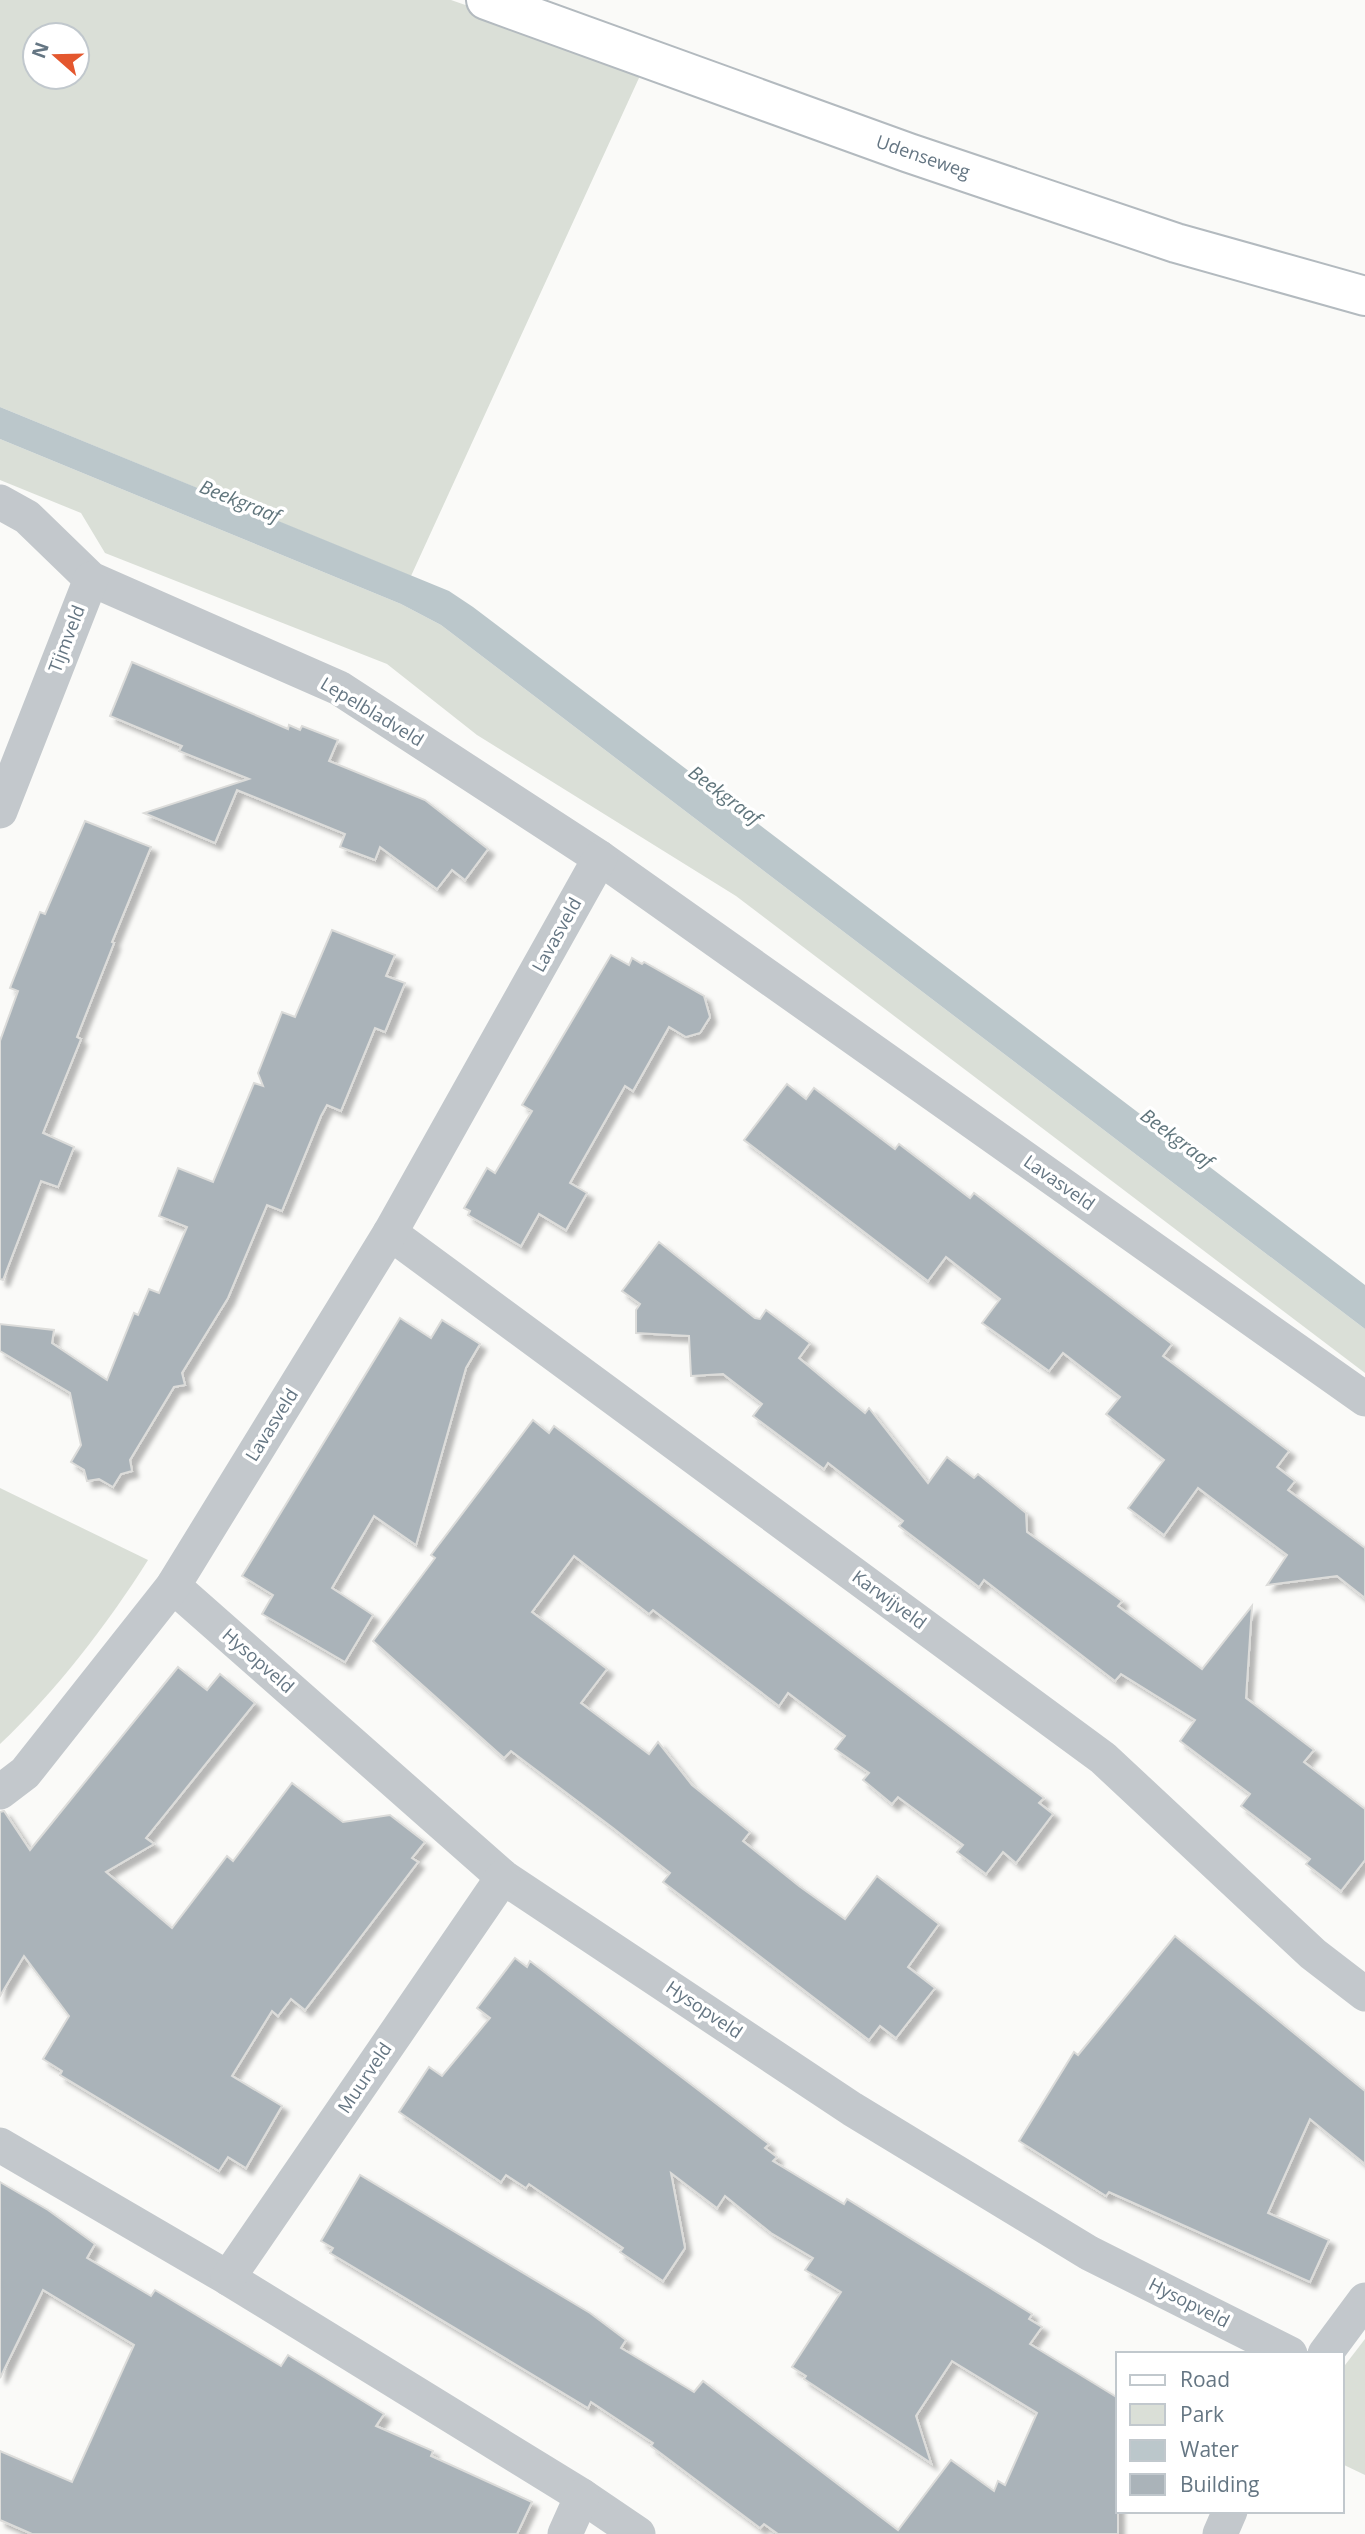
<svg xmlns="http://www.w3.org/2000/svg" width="1365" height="2534" font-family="'Open Sans',sans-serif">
  <defs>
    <filter id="shadow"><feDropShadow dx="6" dy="6" stdDeviation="2" flood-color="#0004"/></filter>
  </defs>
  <rect width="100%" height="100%" fill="#fafaf8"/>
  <!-- green -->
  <g fill="#dadfd7" fill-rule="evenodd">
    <path d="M 0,0 L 451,0 L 644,67 L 411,576 L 0,407 ZM 35,35 L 77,35 L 77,77 L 35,77 Z"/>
    <polygon points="0,439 401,604 441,625 1365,1329 1365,1373 736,896 477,735 387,664 105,553 81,513 0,480"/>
    <path d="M 0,1488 L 148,1560 C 107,1625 56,1691 0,1744 Z"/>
    <polygon points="1365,2339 1365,2475 1342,2464 1342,2369"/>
  </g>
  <!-- water -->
  <polygon fill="#bbc7cb" points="0,407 449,591 473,607 1365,1285 1365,1329 441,625 401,604 0,439"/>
  <!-- building -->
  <g fill="#aab3b9" stroke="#dcdcda" stroke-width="2" filter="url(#shadow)">
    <polygon points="132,662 288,729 289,725 300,730 302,726 338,740 329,761 425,800 488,849 465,880 452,870 437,889 380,847 375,860 340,847 345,834 237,790 215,843 144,813 249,779 179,751 182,746 110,716"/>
    <polygon points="85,821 151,847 112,942 114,943 77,1037 81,1039 43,1133 74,1147 58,1187 41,1181 3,1280 0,1279 0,1041 18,991 10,988 40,912 45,914"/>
    <polygon points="332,930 395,955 386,976 405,983 385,1032 375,1028 341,1111 327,1105 321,1116 282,1211 267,1205 228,1298 182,1373 185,1385 174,1387 130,1460 132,1471 121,1474 113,1487 99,1479 87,1481 84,1470 71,1462 81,1445 70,1393 0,1351 0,1324 54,1330 52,1343 107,1380 134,1313 138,1315 149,1289 159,1293 187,1227 159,1216 178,1168 213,1182 254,1083 263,1086 258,1073 282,1012 295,1017"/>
    <polygon points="611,955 629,965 632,958 642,964 644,962 704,996 710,1017 700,1033 686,1037 669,1027 633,1091 625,1086 570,1183 587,1193 566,1230 539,1214 521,1246 468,1215 470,1211 464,1208 487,1168 495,1173 532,1111 522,1105"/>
    <polygon points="787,1084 806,1099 814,1088 895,1149 899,1144 970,1198 974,1193 1172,1344 1163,1356 1289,1451 1277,1467 1295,1481 1288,1490 1365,1548 1365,1598 1337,1576 1267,1585 1287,1555 1198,1488 1164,1535 1128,1508 1164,1460 1106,1414 1120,1397 1063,1353 1049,1371 982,1323 1000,1299 946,1257 928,1281 744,1140"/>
    <polygon points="659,1242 755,1318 760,1319 766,1310 810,1343 799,1358 865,1413 869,1408 928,1483 947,1457 974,1478 978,1474 1026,1513 1027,1532 1122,1601 1118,1606 1202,1669 1252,1606 1246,1698 1314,1750 1304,1762 1365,1809 1365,1860 1341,1891 1306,1864 1310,1859 1241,1806 1250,1794 1180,1741 1195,1720 1121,1674 1115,1681 984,1580 979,1587 899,1526 903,1521 828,1463 824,1469 753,1416 762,1404 723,1374 691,1376 689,1336 636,1333 636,1310 640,1304 622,1291"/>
    <polygon points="400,1318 431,1338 442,1320 480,1344 466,1368 416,1545 374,1516 332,1588 373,1615 345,1662 262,1614 273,1595 242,1576"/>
    <polygon points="533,1420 549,1433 554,1426 1044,1798 1039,1803 1053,1814 1016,1863 1003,1852 986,1874 957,1852 963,1845 898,1797 892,1804 863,1780 869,1773 835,1749 845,1736 788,1693 779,1706 653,1610 649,1614 574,1556 532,1612 607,1669 581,1703 649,1754 658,1742 692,1785 750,1832 743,1841 799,1886 845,1919 877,1876 939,1924 908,1967 935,1988 896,2038 880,2026 869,2040 663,1882 670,1873 613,1828 511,1751 504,1758 373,1641 435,1558 431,1555"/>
    <polygon points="178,1667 207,1690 220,1674 255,1703 146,1838 154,1844 106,1872 172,1928 227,1856 233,1861 292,1783 343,1822 390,1815 425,1842 412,1858 418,1862 305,2010 291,1999 278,2016 272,2011 232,2076 282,2106 246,2168 228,2157 219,2171 60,2075 62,2071 43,2059 69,2016 24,1956 0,1996 0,1812 4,1811 30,1850"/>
    <polygon points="1175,1936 1365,2091 1365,2164 1310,2119 1268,2213 1329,2240 1310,2282 1109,2192 1106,2196 1019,2141 1074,2052 1078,2055"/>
    <polygon points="515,1958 527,1967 530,1961 769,2144 765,2148 777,2157 773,2161 844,2204 847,2199 1032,2314 1029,2319 1042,2327 1030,2344 1118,2398 1118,2534 778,2534 764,2524 760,2528 651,2446 653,2443 591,2402 588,2408 330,2253 333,2248 321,2241 360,2175 590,2313 626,2340 621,2348 694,2392 703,2381 898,2530 951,2460 994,2491 998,2481 1005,2485 1037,2413 952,2361 916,2416 931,2463 804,2379 806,2376 792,2367 841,2292 805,2270 813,2258 771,2233 725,2196 717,2208 671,2173 685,2248 663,2281 620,2252 623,2248 529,2184 526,2188 506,2175 501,2182 399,2112 429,2067 442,2076 490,2018 477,2008"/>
    <polygon points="0,2182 48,2210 95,2244 87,2258 151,2296 155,2290 281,2366 288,2355 384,2414 376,2426 433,2451 431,2456 532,2502 517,2534 32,2534 0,2520 0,2451 72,2482 134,2345 43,2290 0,2378"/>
  </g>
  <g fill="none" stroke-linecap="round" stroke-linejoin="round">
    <defs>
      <polyline id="secondary" points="486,0 909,153 1176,243 1365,296"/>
    </defs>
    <!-- secondary casing -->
    <use href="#secondary" stroke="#b3babf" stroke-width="42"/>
    <!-- street -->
    <g stroke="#c3c8cc" stroke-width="35">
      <polyline points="0,502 27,517 91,579 339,688 600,858 1365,1399"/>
      <polyline points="0,811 91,579"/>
      <polyline points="390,1233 1103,1758 1313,1954 1365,1994"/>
      <polyline points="173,1586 503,1877 852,2109 1089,2253 1290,2354"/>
      <polyline points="0,1792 25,1773 173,1586 390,1233 600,858"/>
      <polyline points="0,2145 228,2278 582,2496 638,2534"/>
      <polyline points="228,2278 503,1877"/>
      <polyline points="1325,2354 1365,2300"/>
      <polyline points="565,2534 582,2496"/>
      <polyline points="1220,2534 1230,2511"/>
    </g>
    <!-- secondary -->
    <use href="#secondary" stroke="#fff" stroke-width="38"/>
  </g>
  <g text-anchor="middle" stroke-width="7" stroke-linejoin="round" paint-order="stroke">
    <!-- street labels -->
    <g font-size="18" fill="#657683" stroke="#fff">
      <text transform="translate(923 157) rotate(19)" y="6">Udenseweg</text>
      <text transform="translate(67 639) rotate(-69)" y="6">Tijmveld</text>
      <text transform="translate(372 712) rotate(31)" y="6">Lepelbladveld</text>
      <text transform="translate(557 935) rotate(-61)" y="6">Lavasveld</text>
      <text transform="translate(1059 1183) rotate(35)" y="6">Lavasveld</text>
      <text transform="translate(272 1425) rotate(-58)" y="6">Lavasveld</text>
      <text transform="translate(889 1600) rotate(36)" y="6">Karwijveld</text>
      <text transform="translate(258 1661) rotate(41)" y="6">Hysopveld</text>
      <text transform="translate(704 2010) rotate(34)" y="6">Hysopveld</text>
      <text transform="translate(365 2078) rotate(-56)" y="6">Muurveld</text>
      <text transform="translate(1189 2303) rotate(27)" y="6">Hysopveld</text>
    </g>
    <!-- water labels -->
    <g font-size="19" font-style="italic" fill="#60757c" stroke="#fff">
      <text transform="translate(240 501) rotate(22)" y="7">Beekgraaf</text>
      <text transform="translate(725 795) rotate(37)" y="7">Beekgraaf</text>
      <text transform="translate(1177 1138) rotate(37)" y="7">Beekgraaf</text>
    </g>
  </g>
  <!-- legend -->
  <rect x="1116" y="2352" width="228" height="161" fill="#ffffff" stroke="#c1c8cd" stroke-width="2"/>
  <rect x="1130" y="2375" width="35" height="10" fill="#ffffff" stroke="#c1c8cd" stroke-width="2"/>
  <text x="1180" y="2387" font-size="21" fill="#657683">Road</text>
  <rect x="1130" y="2404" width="35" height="21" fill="#dadfd7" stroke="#c1c8cd" stroke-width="2"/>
  <text x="1180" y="2422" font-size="21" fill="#657683">Park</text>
  <rect x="1130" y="2440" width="35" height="21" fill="#bbc7cb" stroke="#c1c8cd" stroke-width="2"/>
  <text x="1180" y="2457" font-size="21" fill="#657683">Water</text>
  <rect x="1130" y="2474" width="35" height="21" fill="#aab3b9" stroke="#c1c8cd" stroke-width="2"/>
  <text x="1180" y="2492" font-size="21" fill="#657683">Building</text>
  <!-- north arrow -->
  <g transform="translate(56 56) rotate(290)"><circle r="33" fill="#ffffff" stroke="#c1c8cd" stroke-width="2"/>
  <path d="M0-5L12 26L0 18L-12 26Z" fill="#e4572e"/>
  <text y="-10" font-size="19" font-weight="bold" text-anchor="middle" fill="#657683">N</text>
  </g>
</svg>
